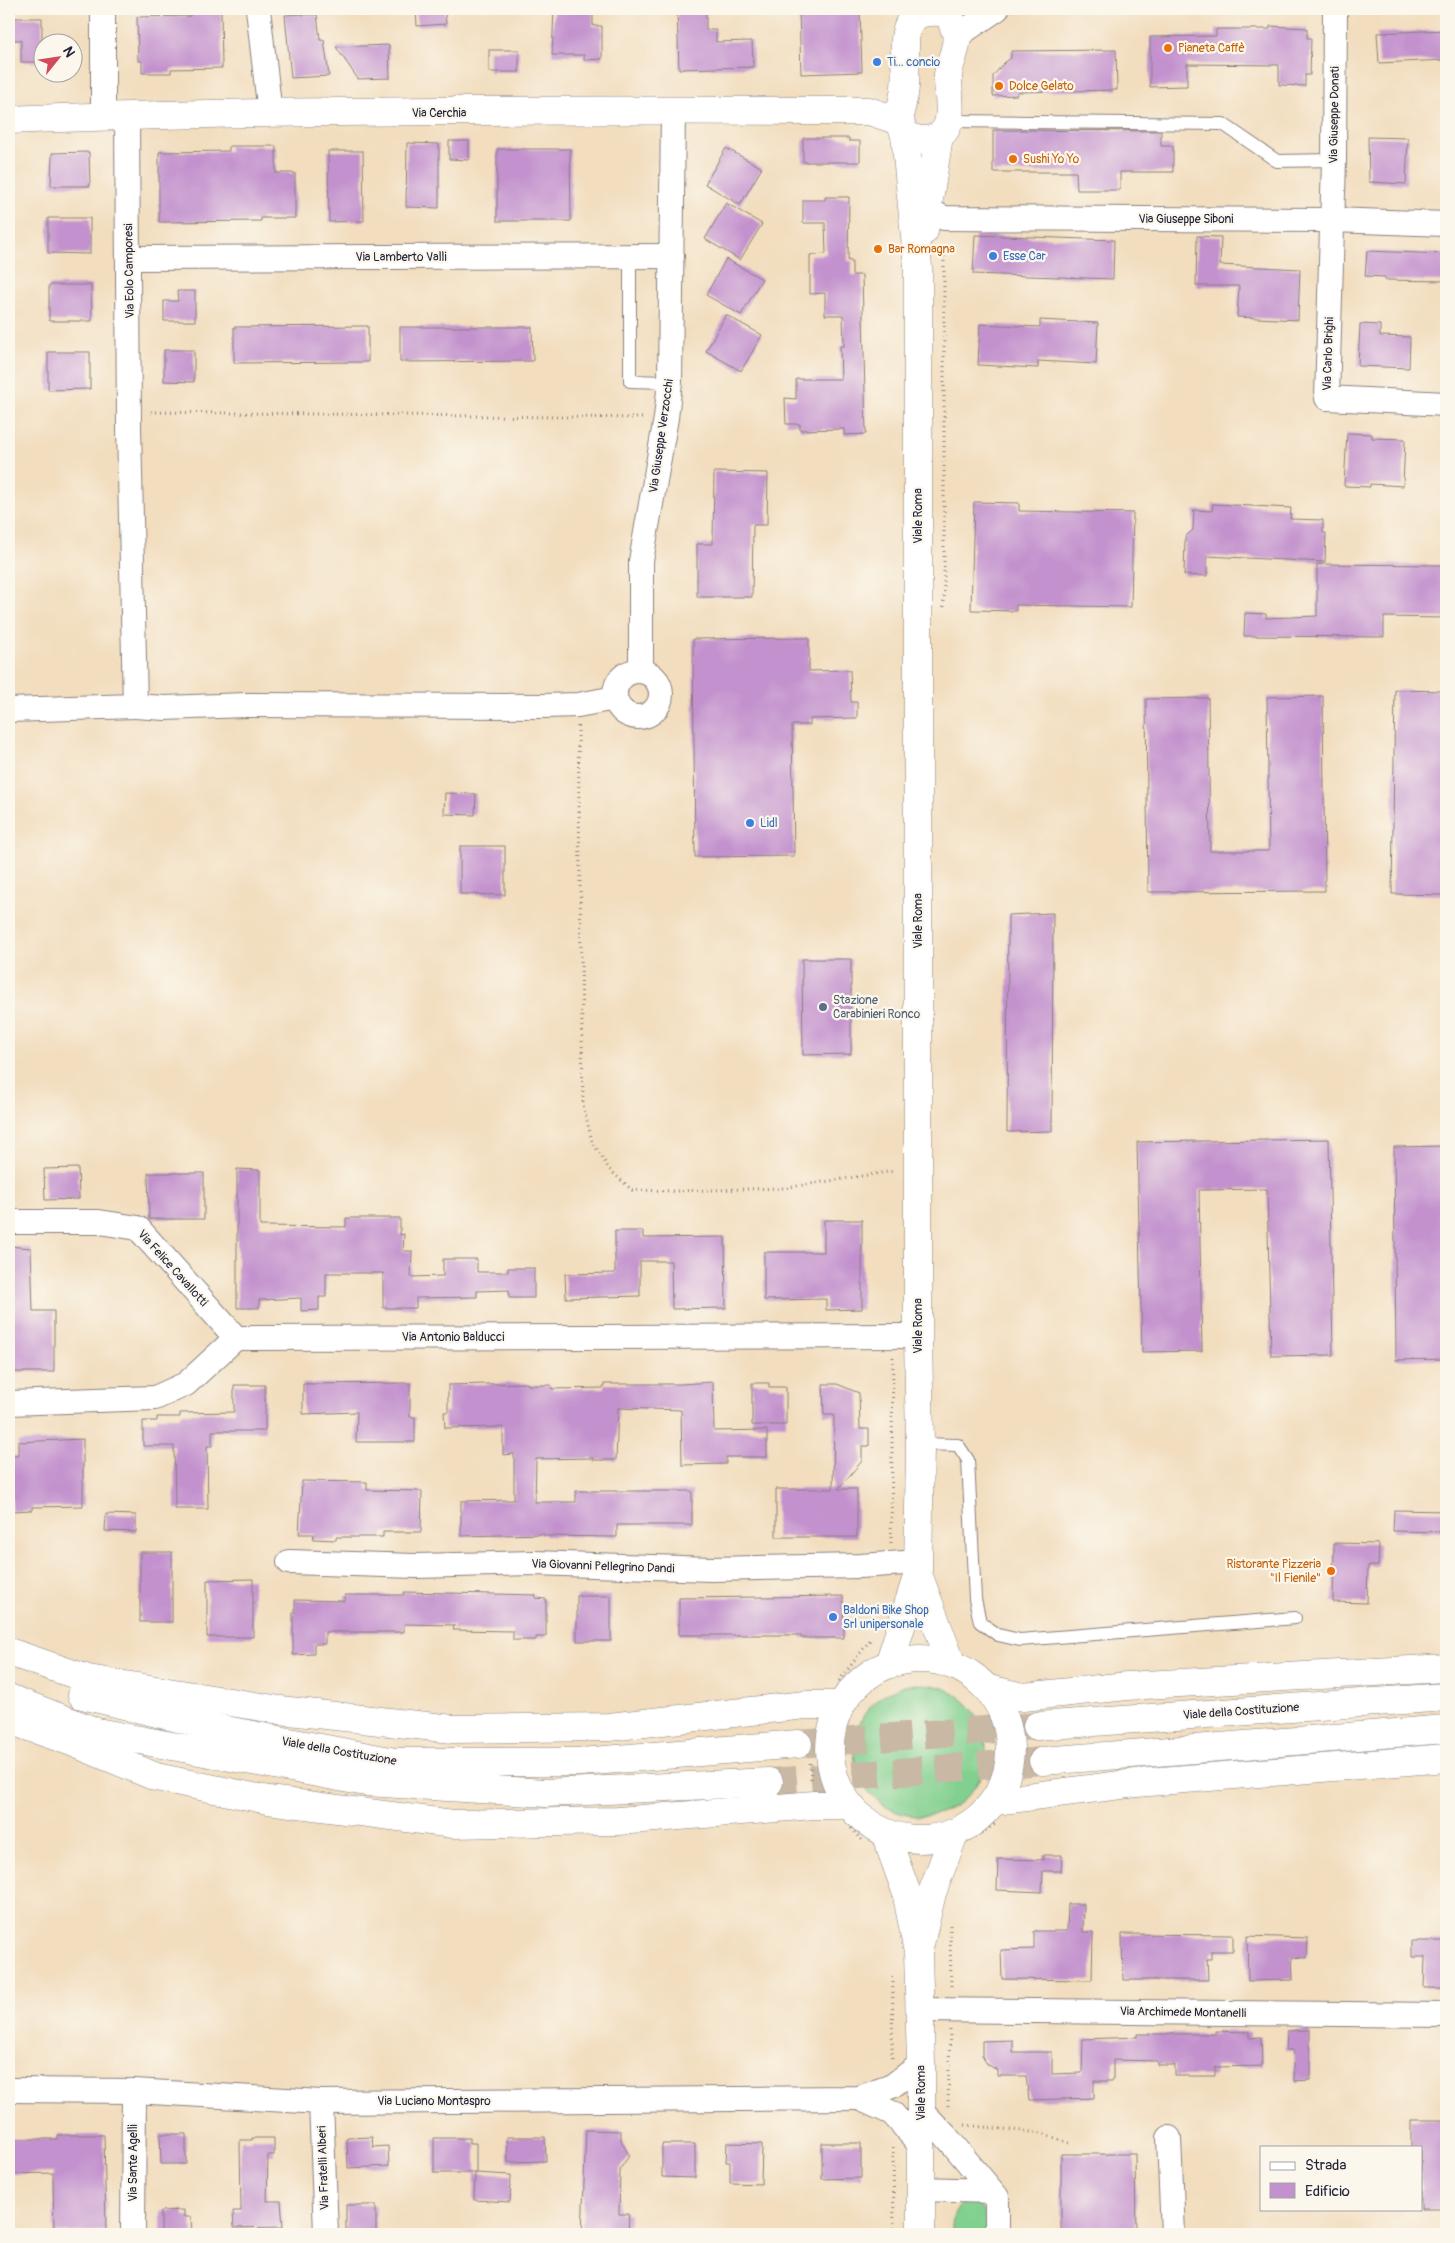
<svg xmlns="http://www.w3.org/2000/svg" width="1455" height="2243" font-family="Pangolin,sans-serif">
  <rect width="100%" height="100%" fill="#fbf7ec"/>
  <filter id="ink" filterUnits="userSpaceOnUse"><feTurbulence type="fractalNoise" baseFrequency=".02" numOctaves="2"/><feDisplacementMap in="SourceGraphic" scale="10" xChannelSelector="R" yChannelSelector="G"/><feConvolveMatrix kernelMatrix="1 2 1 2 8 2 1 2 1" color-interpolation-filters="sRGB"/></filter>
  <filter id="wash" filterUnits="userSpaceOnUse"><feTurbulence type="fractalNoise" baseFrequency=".0096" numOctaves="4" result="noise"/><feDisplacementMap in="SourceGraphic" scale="20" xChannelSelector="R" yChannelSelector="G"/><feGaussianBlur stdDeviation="1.12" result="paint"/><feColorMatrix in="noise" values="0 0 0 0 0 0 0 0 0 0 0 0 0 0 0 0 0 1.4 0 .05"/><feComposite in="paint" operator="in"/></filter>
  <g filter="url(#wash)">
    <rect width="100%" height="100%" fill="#f2ddbe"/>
    <!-- green -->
    <g fill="#82d08f" stroke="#527965">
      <circle cx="920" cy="1750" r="66"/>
      <path d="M 971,2200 C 987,2210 987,2216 987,2234 L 952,2234 C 952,2217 953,2206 971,2200 Z"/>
    </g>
    <g id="blocks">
      <!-- building -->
      <g fill="#c392ce">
        <polygon points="190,9 221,9 222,68 171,69 171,73 142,73 142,61 138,61 137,17 190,16"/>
        <polygon points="416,9 445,9 446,24 417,26"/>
        <polygon points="554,9 593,9 593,26 602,26 602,59 584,60 584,55 552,55"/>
        <polygon points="677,9 706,9 706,30 716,30 716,42 752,41 753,67 679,69"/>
        <polygon points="799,9 860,9 862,72 801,74"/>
        <polygon points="303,14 303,15 317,14 320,40 324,40 329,76 291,78 285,15"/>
        <polygon points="9,18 42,18 42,62 21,62 21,40 9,40"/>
        <polygon points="1270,26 1307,28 1307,38 1311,38 1310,75 1305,75 1305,86 1279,85 1279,65 1187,64 1187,86 1150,87 1150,37 1216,36 1216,29 1270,29"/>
        <polygon points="1446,30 1446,60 1379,63 1377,33"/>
        <polygon points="389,45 390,78 358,79 336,47"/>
        <rect x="489" y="50" width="30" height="22"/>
        <polygon points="1116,50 1117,90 1017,92 1017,95 993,96 993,76 1004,63 1011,58 1011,51"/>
        <polygon points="993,130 1161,131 1161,146 1173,146 1173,172 1120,172 1120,190 1077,190 1076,172 993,172"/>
        <polygon points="1368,137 1408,138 1406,184 1369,182"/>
        <polygon points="803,138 849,138 849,141 860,141 860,162 803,162"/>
        <polygon points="449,141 469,141 469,160 449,159"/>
        <polygon points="407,143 439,144 439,208 406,207"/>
        <polygon points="229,146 276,146 276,173 295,173 295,218 261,218 261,221 159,222 159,152 229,151"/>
        <polygon points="726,148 762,168 740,205 705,184"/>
        <polygon points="497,149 570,149 571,221 497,221"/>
        <polygon points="328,151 363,151 364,221 329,222"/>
        <polygon points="89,152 90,186 51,186 52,153"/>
        <polygon points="825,197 849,197 848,261 852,261 852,275 862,275 866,434 844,435 844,429 800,430 800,424 786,424 785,398 796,399 796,379 841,379 840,346 844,346 843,315 825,315 825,293 810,294 810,255 826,254 825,223 803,223 803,200 825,200"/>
        <polygon points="726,203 762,224 740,260 705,239"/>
        <polygon points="48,218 90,218 90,254 48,253"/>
        <polygon points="975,235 1114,240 1113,279 973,274"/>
        <polygon points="1197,236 1221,237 1220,265 1300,269 1298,320 1237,317 1239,286 1196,286"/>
        <polygon points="1367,251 1446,254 1446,281 1385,280 1385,277 1365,276"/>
        <polygon points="726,259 762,279 741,315 706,295"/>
        <polygon points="49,285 91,285 92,321 49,321"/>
        <polygon points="177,291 195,291 195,321 164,321 164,301 178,301"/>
        <polygon points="726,315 762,335 741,371 706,351"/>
        <polygon points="1040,320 1098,323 1096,364 1038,361 1038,368 978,365 980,324 1040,327"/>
        <polygon points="1360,324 1380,325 1380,336 1410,337 1409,368 1358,366"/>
        <polygon points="368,326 368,362 234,363 234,327"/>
        <polygon points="400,327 532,327 533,361 400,362"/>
        <polygon points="164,350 194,350 194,382 164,381"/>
        <polygon points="48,352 90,352 90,389 48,390"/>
        <polygon points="1347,433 1372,434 1372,438 1405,439 1403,486 1370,484 1370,487 1344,486"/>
        <polygon points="714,472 768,473 767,525 753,525 752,597 697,597 697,544 713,544"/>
        <polygon points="974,502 1019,503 1019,511 1133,513 1131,607 1016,605 1016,611 971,610"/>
        <polygon points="1213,504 1291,508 1290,519 1323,520 1323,533 1326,533 1325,562 1207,556 1207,576 1184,575 1185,540 1186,536 1193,530 1194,510 1212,511"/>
        <polygon points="1317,564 1443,565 1442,583 1446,583 1446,618 1384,617 1384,637 1244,636 1245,613 1266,614 1266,618 1317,616"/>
        <polygon points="809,638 809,671 850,670 851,702 857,702 857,718 810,719 810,725 792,725 794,856 695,857 693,639"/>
        <polygon points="1395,690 1446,691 1446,895 1392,894"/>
        <polygon points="1323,696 1325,891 1148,892 1146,699 1208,698 1210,851 1269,851 1267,697"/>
        <polygon points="445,793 476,794 475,815 444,814"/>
        <polygon points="460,846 505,846 505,895 460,894"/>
        <polygon points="1053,913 1052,1131 1007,1132 1008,915"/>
        <polygon points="802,959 851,959 851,1054 803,1055"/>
        <polygon points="1329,1139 1333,1355 1271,1356 1267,1189 1199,1190 1202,1351 1142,1352 1137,1142"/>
        <polygon points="1446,1146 1446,1359 1396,1360 1394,1147"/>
        <polygon points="78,1168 79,1199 45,1200 44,1169"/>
        <polygon points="237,1169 260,1170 260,1226 346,1227 346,1218 400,1218 400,1235 404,1234 403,1251 412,1251 411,1277 443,1276 443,1259 477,1259 477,1272 508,1272 508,1268 534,1268 534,1298 509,1298 509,1290 477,1291 477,1297 416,1298 416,1308 383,1308 383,1273 326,1273 326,1297 319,1297 319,1310 301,1311 301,1298 259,1300 259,1308 237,1308"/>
        <polygon points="148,1173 204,1173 204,1219 149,1219"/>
        <polygon points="824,1220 862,1220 862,1309 826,1310 826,1299 764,1300 764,1252 824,1252"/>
        <polygon points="615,1231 643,1231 643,1238 725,1237 726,1308 672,1309 671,1261 640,1261 640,1296 566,1298 565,1274 615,1273"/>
        <polygon points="9,1246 31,1248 33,1311 54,1311 54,1372 11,1372"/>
        <polygon points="713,1382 714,1431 767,1430 767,1457 726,1457 726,1464 682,1465 681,1410 618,1408 616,1460 593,1460 593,1458 536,1459 535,1502 576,1502 576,1491 692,1491 692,1525 617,1525 617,1537 544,1536 544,1534 461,1536 461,1501 514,1500 514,1454 503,1455 503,1427 445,1428 444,1412 448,1412 448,1385 527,1383 528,1385 551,1385 552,1389 604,1388 604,1384 681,1384"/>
        <polygon points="410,1383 410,1417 415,1417 415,1442 356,1442 357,1412 303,1414 303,1384"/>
        <polygon points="752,1383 769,1383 769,1387 786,1387 786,1425 752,1425"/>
        <polygon points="823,1384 837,1384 859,1393 860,1429 869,1429 869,1446 862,1446 862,1461 838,1489 857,1489 857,1537 776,1537 776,1489 833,1489 834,1415 824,1415"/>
        <polygon points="234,1385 265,1385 265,1431 212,1431 212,1446 207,1446 208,1509 175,1509 174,1446 143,1446 143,1421 157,1421 157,1417 180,1417 180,1413 234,1412"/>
        <polygon points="83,1439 83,1506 32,1507 32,1510 12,1511 12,1485 9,1485 9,1456 18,1456 18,1442"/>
        <polygon points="302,1481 367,1482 367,1490 422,1491 421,1532 383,1532 383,1537 336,1537 336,1540 313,1539 314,1534 299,1534"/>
        <polygon points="1394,1510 1446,1511 1446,1532 1393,1531"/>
        <polygon points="106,1514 136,1515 136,1532 105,1531"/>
        <polygon points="1334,1543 1379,1544 1378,1566 1368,1566 1367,1603 1333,1602"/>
        <rect x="140" y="1552" width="32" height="70"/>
        <polygon points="253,1579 253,1637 207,1637 207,1580"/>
        <polygon points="404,1592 536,1595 535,1598 546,1599 546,1637 536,1637 536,1640 513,1640 513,1631 453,1630 454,1625 404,1624 404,1632 325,1632 325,1644 314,1644 314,1654 293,1655 293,1613 295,1613 295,1600 345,1601 345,1595 404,1595"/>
        <rect x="577" y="1596" width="34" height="45"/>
        <polygon points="843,1596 844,1638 801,1638 801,1635 679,1635 679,1598"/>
        <polygon points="1043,1855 1062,1855 1061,1871 1043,1871 1042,1892 997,1890 998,1859 1043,1860"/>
        <polygon points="1068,1904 1084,1904 1083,1932 1093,1932 1092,1980 1002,1979 1001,1950 1034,1949 1034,1931 1067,1931"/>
        <polygon points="1122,1934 1233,1935 1233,1951 1211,1951 1211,1959 1207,1959 1208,1980 1123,1980"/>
        <polygon points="1247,1936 1308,1938 1307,1958 1292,1957 1293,1980 1248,1981"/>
        <polygon points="1412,1941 1446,1941 1446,1988 1424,1988 1425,1957 1412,1957"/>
        <polygon points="1310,2030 1310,2080 1295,2081 1293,2050 1286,2050 1287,2031"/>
        <polygon points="1216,2031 1250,2032 1250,2038 1261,2037 1262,2066 1215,2067 1215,2076 1175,2076 1175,2065 1157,2065 1157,2061 1113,2060 1113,2081 1094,2081 1094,2098 1029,2100 1026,2076 997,2076 997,2070 987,2064 982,2056 982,2041 1013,2040 1013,2052 1052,2052 1052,2074 1082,2073 1083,2039 1137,2037 1137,2034 1216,2034"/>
        <polygon points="1411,2120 1446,2120 1446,2209 1421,2209 1421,2147 1411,2147"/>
        <polygon points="586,2130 621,2131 621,2140 629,2156 620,2169 619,2214 629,2214 628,2234 582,2234"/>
        <polygon points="160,2134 186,2134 186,2164 161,2164"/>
        <polygon points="57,2135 104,2135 106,2231 54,2233 53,2173 9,2174 9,2139 57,2139"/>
        <polygon points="372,2137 373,2147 388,2146 389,2166 348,2168 347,2138"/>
        <polygon points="507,2137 545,2137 546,2161 508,2162"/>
        <polygon points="252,2138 274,2138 274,2155 268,2155 267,2201 281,2201 283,2227 234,2228 233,2211 241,2211 240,2140 252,2140"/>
        <polygon points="434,2138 470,2138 470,2143 476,2143 476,2173 434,2173"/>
        <polygon points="727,2143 762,2144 761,2184 730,2183 730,2162 726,2162"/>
        <polygon points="822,2143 861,2143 861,2178 822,2179"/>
        <polygon points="662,2144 695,2144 695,2178 662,2177"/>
        <polygon points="1061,2154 1135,2154 1136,2234 1061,2234"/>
        <polygon points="475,2173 511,2175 510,2202 474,2200"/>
        <rect x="346" y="2205" width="30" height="29"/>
        <polygon points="184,2210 184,2217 191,2217 192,2234 161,2234 161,2211"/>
      </g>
    </g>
  </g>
  <g filter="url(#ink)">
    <use href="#blocks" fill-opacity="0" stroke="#8a807c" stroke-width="1"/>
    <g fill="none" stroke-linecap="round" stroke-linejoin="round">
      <!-- highway-tunnel -->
      <g stroke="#c8b8a4" stroke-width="28" stroke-dasharray="28 14" stroke-linecap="butt">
        <polyline points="798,1744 1037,1726"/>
        <polyline points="769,1782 1043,1761"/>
      </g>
      <defs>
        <g id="lane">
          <polyline points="949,121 1223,124 1277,161 1334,160"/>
          <polyline points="630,256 630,381 670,382"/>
          <polyline points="920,1444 958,1445 968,1460 975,1599 980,1622 998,1635 1020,1640 1295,1618"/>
        </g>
        <g id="street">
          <polyline points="103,9 103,116"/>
          <polyline points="258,9 270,114"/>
          <polyline points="1335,9 1334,160 1327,398 1446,404"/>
          <polyline points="957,36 997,9"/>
          <polyline points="127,116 129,426 135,706 165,708 246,705 543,706 578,705 615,698"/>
          <polyline points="928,210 944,218 1332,220 1446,224"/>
          <polyline points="129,258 672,256"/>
          <circle cx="638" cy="694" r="23"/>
          <polyline points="641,671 641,561 666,418 670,382 673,111"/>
          <polyline points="9,710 135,706"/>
          <polyline points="9,1222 99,1222 138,1228 236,1338"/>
          <polyline points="9,1403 155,1398 186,1384 236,1338 918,1336"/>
          <polyline points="289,1562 416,1566 534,1563 711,1569 860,1566 918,1562"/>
          <polyline points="919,2010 1446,2015"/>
          <polyline points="9,2090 134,2091 321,2102 859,2098 892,2086 921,2064"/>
          <polyline points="859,2098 892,2113 921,2146"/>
          <polyline points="321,2102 326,2234"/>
          <polyline points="920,2109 945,2135 997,2197 997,2234"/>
          <polyline points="1169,2138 1173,2234"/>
          <polyline points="921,2189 991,2191"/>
          <polyline points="133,2234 134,2091"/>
        </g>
        <g id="secondary">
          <path d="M 9,120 C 295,109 582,110 869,111 L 899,121"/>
          <path d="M 905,135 C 915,140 924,142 935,138 C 958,129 947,95 948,75 C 949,63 959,46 956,34 C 954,25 949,17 947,9"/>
          <polyline points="924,231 939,136"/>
          <polyline points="918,1574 952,1665"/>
          <path d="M 889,1664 L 918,1574 L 920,1444 L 918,1336 L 918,267 L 905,135 C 895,112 903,109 905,87 C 909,50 889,4 948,13"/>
        </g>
        <g id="primary">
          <circle cx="920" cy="1749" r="90"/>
          <polyline points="885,1833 906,1891 918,1952 921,2064 921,2234"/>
          <polyline points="920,1944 932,1893 954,1834"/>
        </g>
        <g id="highway">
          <polyline points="9,1652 88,1679 280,1710 453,1729 609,1727 805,1705 841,1705"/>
          <polyline points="988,1689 1023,1697 1127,1686 1446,1668"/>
          <polyline points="82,1695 231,1731 395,1762 581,1762 798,1744"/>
          <polyline points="9,1698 97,1732 366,1782 546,1793 769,1782"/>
          <polyline points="9,1720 72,1742 156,1777 268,1800 453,1824 618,1821 814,1805 848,1805"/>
          <polyline points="1037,1726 1446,1697"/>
          <polyline points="1043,1761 1446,1729"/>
          <polyline points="995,1801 1136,1783 1446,1758"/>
        </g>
      </defs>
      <!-- lane casing -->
      <use href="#lane" stroke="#8a807c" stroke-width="14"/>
      <!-- street casing -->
      <use href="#street" stroke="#8a807c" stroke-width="26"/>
      <!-- secondary casing -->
      <use href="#secondary" stroke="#8a807c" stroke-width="29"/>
      <!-- primary casing -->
      <use href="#primary" stroke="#8a807c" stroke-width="29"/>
      <!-- highway casing -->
      <use href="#highway" stroke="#8a807c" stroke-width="29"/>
      <!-- path -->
      <g stroke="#8a807c" stroke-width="3" stroke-dasharray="1 4" stroke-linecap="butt">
        <polyline points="151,412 644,418"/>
        <polyline points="944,607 944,244"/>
        <polyline points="578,726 583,1105 592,1141 609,1169 632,1190 674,1191 784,1188 894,1171"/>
        <polyline points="891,1543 893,1357"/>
        <polyline points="839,1681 870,1640"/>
        <polyline points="810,1763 811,1781"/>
        <polyline points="851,1828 862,1840"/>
        <polyline points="977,1836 995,1824"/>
        <polyline points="950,1925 951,1989"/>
        <polyline points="892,2058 893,1977"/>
        <polyline points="948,2106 950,2030"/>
        <polyline points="965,2125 1042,2133 1069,2143"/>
        <polyline points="893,2147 894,2234"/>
      </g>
      <!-- lane -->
      <use href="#lane" stroke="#fff" stroke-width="12"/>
      <!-- street -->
      <use href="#street" stroke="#fff" stroke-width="24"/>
      <!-- secondary -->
      <use href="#secondary" stroke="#fff" stroke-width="28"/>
      <!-- primary -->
      <use href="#primary" stroke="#fff" stroke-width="28"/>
      <!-- highway -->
      <use href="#highway" stroke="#fff" stroke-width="28"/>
    </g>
  </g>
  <!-- markers -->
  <g fill="#e8710a" stroke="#fbf7ec" stroke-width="2">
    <circle cx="1168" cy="48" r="5"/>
    <circle cx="999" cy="86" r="5"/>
    <circle cx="1013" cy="159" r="5"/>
    <circle cx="878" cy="249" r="5"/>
    <circle cx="1331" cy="1571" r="5"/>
  </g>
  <g fill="#3f7fe0" stroke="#fbf7ec" stroke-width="2">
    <circle cx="877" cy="62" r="5"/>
    <circle cx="993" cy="256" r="5"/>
    <circle cx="750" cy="823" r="5"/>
    <circle cx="833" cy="1617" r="5"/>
  </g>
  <circle fill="#5c6f8a" stroke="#fbf7ec" stroke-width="2" cx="823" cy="1007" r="5"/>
  <g text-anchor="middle" stroke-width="4.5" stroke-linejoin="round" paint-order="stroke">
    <!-- food labels -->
    <g font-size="12" fill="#c56008" stroke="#fbf7ec" text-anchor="start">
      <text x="1178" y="52">Pianeta Caffè</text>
      <text x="1009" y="90">Dolce Gelato</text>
      <text x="1023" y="163">Sushi Yo Yo</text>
      <text x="888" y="253">Bar Romagna</text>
      <text x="1321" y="1568" text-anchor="end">Ristorante Pizzeria<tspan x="1321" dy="14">"Il Fienile"</tspan></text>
    </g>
    <!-- shop labels -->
    <g font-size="12" fill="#366cbe" stroke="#fbf7ec" text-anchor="start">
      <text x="887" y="66">Ti... concio</text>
      <text x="1003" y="260">Esse Car</text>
      <text x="760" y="827">Lidl</text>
      <text x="843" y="1614">Baldoni Bike Shop<tspan x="843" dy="14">Srl unipersonale</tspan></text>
    </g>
    <!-- street labels -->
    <g font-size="12" fill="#22223b" stroke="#fbf7ec">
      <text x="439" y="117">Via Cerchia</text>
      <text transform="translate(1334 115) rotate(-89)" y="4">Via Giuseppe Donati</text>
      <text x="1186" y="223">Via Giuseppe Siboni</text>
      <text x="401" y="261">Via Lamberto Valli</text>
      <text transform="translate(129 271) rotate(-91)" y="4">Via Eolo Camporesi</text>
      <text transform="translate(1328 354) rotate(-88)" y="4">Via Carlo Brighi</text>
      <text transform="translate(661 436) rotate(-82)" y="4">Via Giuseppe Verzocchi</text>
      <text transform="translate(918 516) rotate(-90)" y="4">Viale Roma</text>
      <text transform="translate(918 921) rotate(-90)" y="4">Viale Roma</text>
      <text transform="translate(173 1268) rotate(48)" y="4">Via Felice Cavallotti</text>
      <text transform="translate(918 1326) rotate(-90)" y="4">Viale Roma</text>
      <text x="453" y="1341">Via Antonio Balducci</text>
      <text transform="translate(603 1566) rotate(2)" y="4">Via Giovanni Pellegrino Dandi</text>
      <text transform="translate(1241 1711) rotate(-4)" y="4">Viale della Costituzione</text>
      <text transform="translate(339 1751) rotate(10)" y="4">Viale della Costituzione</text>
      <text transform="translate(1183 2012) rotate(1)" y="4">Via Archimede Montanelli</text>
      <text transform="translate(921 2093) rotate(-90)" y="4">Viale Roma</text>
      <text x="434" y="2105">Via Luciano Montaspro</text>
      <text transform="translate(133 2163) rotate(-90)" y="4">Via Sante Agelli</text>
      <text transform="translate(323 2168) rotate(-92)" y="4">Via Fratelli Alberi</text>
    </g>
    <!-- service labels -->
    <g font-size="12" fill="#4e5e75" stroke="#fbf7ec" text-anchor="start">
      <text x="833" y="1004">Stazione<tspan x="833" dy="14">Carabinieri Ronco</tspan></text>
    </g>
  </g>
  <!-- margin -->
  <rect width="1455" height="2243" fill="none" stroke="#fbf7ec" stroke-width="30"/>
  <!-- legend -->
  <rect x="1260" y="2146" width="162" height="65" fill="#fbf7ec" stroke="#a4a2a5"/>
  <rect x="1270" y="2162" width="25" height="8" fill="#ffffff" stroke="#a4a2a5"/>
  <text x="1305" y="2170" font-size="15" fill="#22223b">Strada</text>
  <rect x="1270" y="2183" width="25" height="15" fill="#c392ce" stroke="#a4a2a5"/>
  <text x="1305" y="2196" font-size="15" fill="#22223b">Edificio</text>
  <!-- north arrow -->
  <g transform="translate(58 58) rotate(60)"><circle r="24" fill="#fbf7ec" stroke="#a4a2a5"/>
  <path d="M0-4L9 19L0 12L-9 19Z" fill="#d1495b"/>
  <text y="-8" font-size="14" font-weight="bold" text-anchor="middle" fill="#22223b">N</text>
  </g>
</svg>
